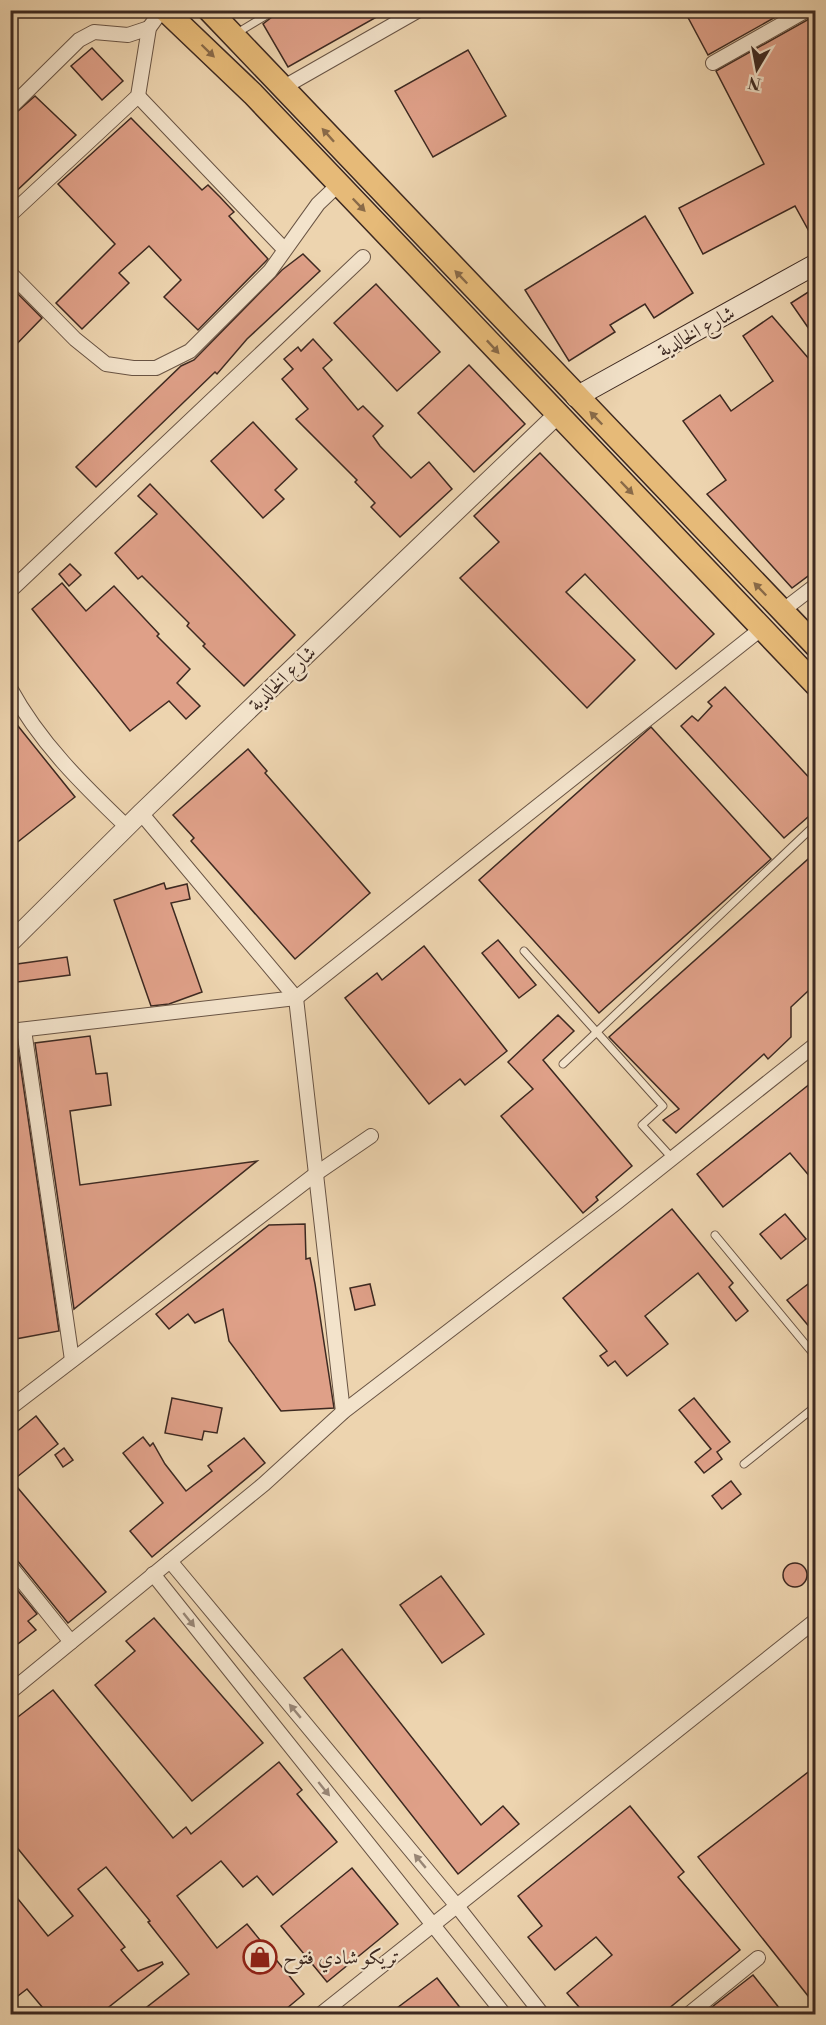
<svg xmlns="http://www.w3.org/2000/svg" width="826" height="2025" font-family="'Libre Bodoni',Amiri,serif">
  <rect width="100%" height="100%" fill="#edd4af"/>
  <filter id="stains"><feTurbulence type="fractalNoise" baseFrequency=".00333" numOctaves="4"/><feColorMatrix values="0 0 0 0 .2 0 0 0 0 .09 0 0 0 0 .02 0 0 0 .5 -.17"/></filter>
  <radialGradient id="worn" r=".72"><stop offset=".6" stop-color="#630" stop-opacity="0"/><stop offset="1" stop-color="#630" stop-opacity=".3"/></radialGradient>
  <!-- building -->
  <g fill="#dfa088" stroke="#3d2921" stroke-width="1.5">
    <polygon points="281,10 389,10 288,67 263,24"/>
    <polygon points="684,10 788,10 708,55"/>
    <polygon points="816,12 816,244 795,206 703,254 679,208 764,164 716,71 811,18"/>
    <polygon points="92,48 123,81 102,100 71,66"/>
    <polygon points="468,50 506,116 433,157 395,91"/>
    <polygon points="35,96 76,135 10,197 10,118"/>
    <polygon points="131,118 202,190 208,185 220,197 234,212 229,216 268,259 198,330 164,297 181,280 149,246 119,273 129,283 82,329 56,303 115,244 58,184"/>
    <polygon points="645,216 693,293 654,318 645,304 610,325 615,332 569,361 525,290"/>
    <polygon points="303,254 320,271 247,339 217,374 215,372 96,487 76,467 181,366 194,360 282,270"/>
    <polygon points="376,284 440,352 397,391 334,323"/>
    <polygon points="10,286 42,318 10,351"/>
    <polygon points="816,287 816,339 791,303"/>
    <polygon points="772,316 816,367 816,570 792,588 707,494 726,480 683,421 720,395 731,411 773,381 743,336"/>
    <polygon points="313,339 332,360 323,368 358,410 363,406 383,426 373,436 380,446 411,478 429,462 452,489 400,537 371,507 375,503 355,482 357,480 296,419 308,409 282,379 293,369 284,359 298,347 301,351"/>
    <polygon points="469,365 525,424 474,472 418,413"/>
    <polygon points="253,422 297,469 275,490 284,499 263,518 211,461"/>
    <polygon points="540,453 714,634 676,669 585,574 566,592 635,660 587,708 460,578 499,542 474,516"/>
    <polygon points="150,484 295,635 244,686 203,646 205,644 187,626 189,623 142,576 138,579 115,553 157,514 138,496"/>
    <polygon points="70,564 81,575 69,586 59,574"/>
    <polygon points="62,583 86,611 114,586 159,634 157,636 190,669 177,683 200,706 186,719 169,701 130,731 32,609"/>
    <polygon points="725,687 816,785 816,810 784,838 681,726 692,716 698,721 712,706 708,702"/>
    <polygon points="10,716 75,797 10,848"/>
    <polygon points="651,727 771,859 599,1013 479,880"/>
    <polygon points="248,749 267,771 265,773 370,893 295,959 191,841 194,838 173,815"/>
    <polygon points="816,852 816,1000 808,991 791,1007 791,1037 768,1059 764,1054 676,1133 663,1120 679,1109 609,1037"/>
    <polygon points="164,883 166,889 187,884 190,899 171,903 202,992 169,1004 151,1006 114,900"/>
    <polygon points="498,940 536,985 519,998 482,953"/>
    <polygon points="424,946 507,1051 465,1085 460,1079 429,1104 345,998 377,973 382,980"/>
    <polygon points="67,957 70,975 10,983 10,965"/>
    <polygon points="558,1015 574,1031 543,1060 632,1166 596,1197 598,1200 583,1213 501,1116 533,1089 508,1062"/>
    <polygon points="90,1036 96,1074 107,1073 111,1105 70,1111 80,1185 257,1161 74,1309 35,1043"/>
    <polygon points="18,1049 59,1331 10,1340 10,1050"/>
    <polygon points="816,1079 816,1184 790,1153 723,1207 697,1174"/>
    <polygon points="672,1209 733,1283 729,1287 748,1311 736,1321 698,1273 645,1316 668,1344 627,1376 615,1361 608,1366 600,1356 607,1351 563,1298"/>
    <polygon points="785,1214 806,1239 781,1259 760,1234"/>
    <polygon points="305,1224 306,1259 310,1258 315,1284 334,1408 281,1411 229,1341 223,1309 195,1323 188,1314 169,1329 156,1314 269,1225"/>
    <polygon points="816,1278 816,1335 787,1300"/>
    <polygon points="370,1284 375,1305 355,1310 350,1288"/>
    <polygon points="172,1398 222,1408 217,1433 204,1431 202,1440 165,1433"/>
    <polygon points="694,1398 730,1442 717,1452 722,1459 704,1473 695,1462 711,1449 679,1410"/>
    <polygon points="36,1416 58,1444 12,1481 106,1592 68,1623 17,1560 10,1557 10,1437"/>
    <polygon points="143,1437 150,1446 153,1443 165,1464 186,1491 212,1471 208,1466 244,1438 265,1463 152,1557 130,1531 163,1503 123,1453"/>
    <polygon points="64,1448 73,1460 63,1467 55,1455"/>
    <polygon points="731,1481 741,1494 722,1509 712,1496"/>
    <circle cx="795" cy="1575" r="12"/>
    <polygon points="441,1576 484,1634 442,1663 400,1605"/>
    <polygon points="10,1581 37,1614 28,1621 36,1630 10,1650"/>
    <polygon points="154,1618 263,1743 192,1801 95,1685 135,1651 126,1641"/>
    <polygon points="342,1649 481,1825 503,1806 519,1824 458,1874 304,1678"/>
    <polygon points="53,1690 173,1838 186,1827 191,1834 279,1762 302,1790 297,1794 337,1842 273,1895 257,1876 243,1887 221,1861 177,1896 217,1948 247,1924 304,1994 280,2014 138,2014 189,1974 148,1922 150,1921 106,1867 78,1889 125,1947 121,1950 138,1971 162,1962 163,1964 100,2014 48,2014 27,1989 10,2002 10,1889 48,1936 73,1916 10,1839 10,1723"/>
    <polygon points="816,1766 816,2006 698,1857"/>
    <polygon points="630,1806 684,1872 678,1877 740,1950 662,2014 585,2014 567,1993 612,1955 596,1937 555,1970 528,1937 542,1926 518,1896"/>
    <polygon points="352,1868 398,1924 327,1982 281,1926"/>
    <polygon points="753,1975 784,2014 703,2014"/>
    <polygon points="437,1978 465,2014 389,2014"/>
  </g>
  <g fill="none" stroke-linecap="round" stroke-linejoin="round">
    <defs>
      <g id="service">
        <polyline points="237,33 275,10"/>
        <polyline points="524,951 663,1106 642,1125 672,1158"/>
        <polyline points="563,1064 816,824"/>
        <polyline points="715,1235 816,1357"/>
        <polyline points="744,1464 816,1406"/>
      </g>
      <g id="minor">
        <polyline points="713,63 807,10"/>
        <polyline points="284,87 419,10"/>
        <polyline points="138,96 284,249"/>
        <polyline points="10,108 79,40 94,32 128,35 149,28"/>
        <polyline points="10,215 138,96 149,28 162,10"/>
        <polyline points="10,273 75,339 106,364 133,368 156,368 190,351 270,271 318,204 339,184"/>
        <polyline points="10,591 363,257"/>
        <polyline points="782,611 816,585"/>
        <path d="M 10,688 C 40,743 82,784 127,827"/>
        <polyline points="141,813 296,998 343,1412"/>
        <polyline points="24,1030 72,1360"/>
        <polyline points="10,1031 296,998 761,629"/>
        <polyline points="10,1408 317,1173 371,1136"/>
        <polyline points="170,1561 457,1906 542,2014"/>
        <polyline points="10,1566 71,1642"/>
        <polyline points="153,1574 504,2014"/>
        <polyline points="10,1692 264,1484 343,1412 616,1203 816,1044"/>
        <polyline points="321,2014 816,1620"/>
        <polyline points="689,2014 758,1958"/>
      </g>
      <polyline id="tertiary" points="10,943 141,813 557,415"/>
      <polyline id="secondary" points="576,397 816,264"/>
      <g id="primary">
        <polyline points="165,10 253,94 816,685"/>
        <polyline points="209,10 816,646"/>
      </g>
    </defs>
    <!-- service casing -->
    <use href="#service" stroke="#695444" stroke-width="9"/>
    <!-- minor casing -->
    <use href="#minor" stroke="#695444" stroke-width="16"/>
    <!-- tertiary casing -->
    <use href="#tertiary" stroke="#695444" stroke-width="20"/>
    <!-- secondary casing -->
    <use href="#secondary" stroke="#3d2921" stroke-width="22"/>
    <!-- primary casing -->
    <use href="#primary" stroke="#3d2921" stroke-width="25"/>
    <!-- service -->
    <use href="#service" stroke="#f3e3cb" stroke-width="7"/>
    <!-- minor -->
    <use href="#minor" stroke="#f3e3cb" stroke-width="14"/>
    <!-- tertiary -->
    <use href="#tertiary" stroke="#f3e3cb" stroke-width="18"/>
    <!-- secondary -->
    <use href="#secondary" stroke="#f3e3cb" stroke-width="20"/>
    <!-- primary -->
    <use href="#primary" stroke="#e6ba78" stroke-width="22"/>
  </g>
  <!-- one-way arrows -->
  <defs><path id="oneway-solid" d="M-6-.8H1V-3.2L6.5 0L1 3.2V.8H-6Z" transform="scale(1.5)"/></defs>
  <g fill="#896a48">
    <use href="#oneway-solid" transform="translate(208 51) rotate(44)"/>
    <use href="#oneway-solid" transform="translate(328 135) rotate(-132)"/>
    <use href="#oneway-solid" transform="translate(359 205) rotate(46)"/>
    <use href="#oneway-solid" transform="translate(461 277) rotate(-134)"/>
    <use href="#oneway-solid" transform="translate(493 347) rotate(47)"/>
    <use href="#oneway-solid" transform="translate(596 418) rotate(-134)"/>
    <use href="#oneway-solid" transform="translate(627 488) rotate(46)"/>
    <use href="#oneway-solid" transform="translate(760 589) rotate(-134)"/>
  </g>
  <g fill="#988676">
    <use href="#oneway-solid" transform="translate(189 1620) rotate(51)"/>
    <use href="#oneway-solid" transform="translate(295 1711) rotate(-130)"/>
    <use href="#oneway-solid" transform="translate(324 1789) rotate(51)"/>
    <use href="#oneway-solid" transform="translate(420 1861) rotate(-130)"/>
  </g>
  <!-- icons -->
  <defs>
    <symbol id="shop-ring" viewBox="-11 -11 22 22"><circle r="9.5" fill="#f3e3cb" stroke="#8f2418" stroke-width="1.5"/><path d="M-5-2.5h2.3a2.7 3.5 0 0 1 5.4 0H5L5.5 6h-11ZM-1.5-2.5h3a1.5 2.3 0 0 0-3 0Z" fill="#8f2418"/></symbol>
  </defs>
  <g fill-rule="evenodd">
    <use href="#shop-ring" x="241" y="1938" width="38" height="38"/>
  </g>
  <g text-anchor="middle" stroke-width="4.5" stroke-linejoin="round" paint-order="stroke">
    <!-- street labels -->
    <g font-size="20" fill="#3d2921" stroke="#f3e3cb">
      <text transform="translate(696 331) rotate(-29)" y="7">شارع الخالدية</text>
      <text transform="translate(282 678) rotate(-44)" y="7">شارع الخالدية</text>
    </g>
    <!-- poi labels -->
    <g font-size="20" fill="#3d2921" stroke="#f3e3cb" text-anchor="start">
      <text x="283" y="1964">تريكو شادي فتوح</text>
    </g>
  </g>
  <!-- margin -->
  <rect width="826" height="2025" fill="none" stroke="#edd4af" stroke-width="36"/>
  <rect x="12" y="12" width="802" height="2001" fill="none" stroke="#3d2921" stroke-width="3"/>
  <rect x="18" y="18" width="790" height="1989" fill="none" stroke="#3d2921" stroke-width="1.5"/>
  <!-- north arrow -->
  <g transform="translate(757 69) rotate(190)" stroke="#f3e3cb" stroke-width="4.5" paint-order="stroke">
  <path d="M0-4.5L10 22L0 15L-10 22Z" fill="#3d2921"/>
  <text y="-9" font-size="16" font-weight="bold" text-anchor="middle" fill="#3d2921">N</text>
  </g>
  <rect width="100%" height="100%" filter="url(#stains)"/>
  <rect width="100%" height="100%" fill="url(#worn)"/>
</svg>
